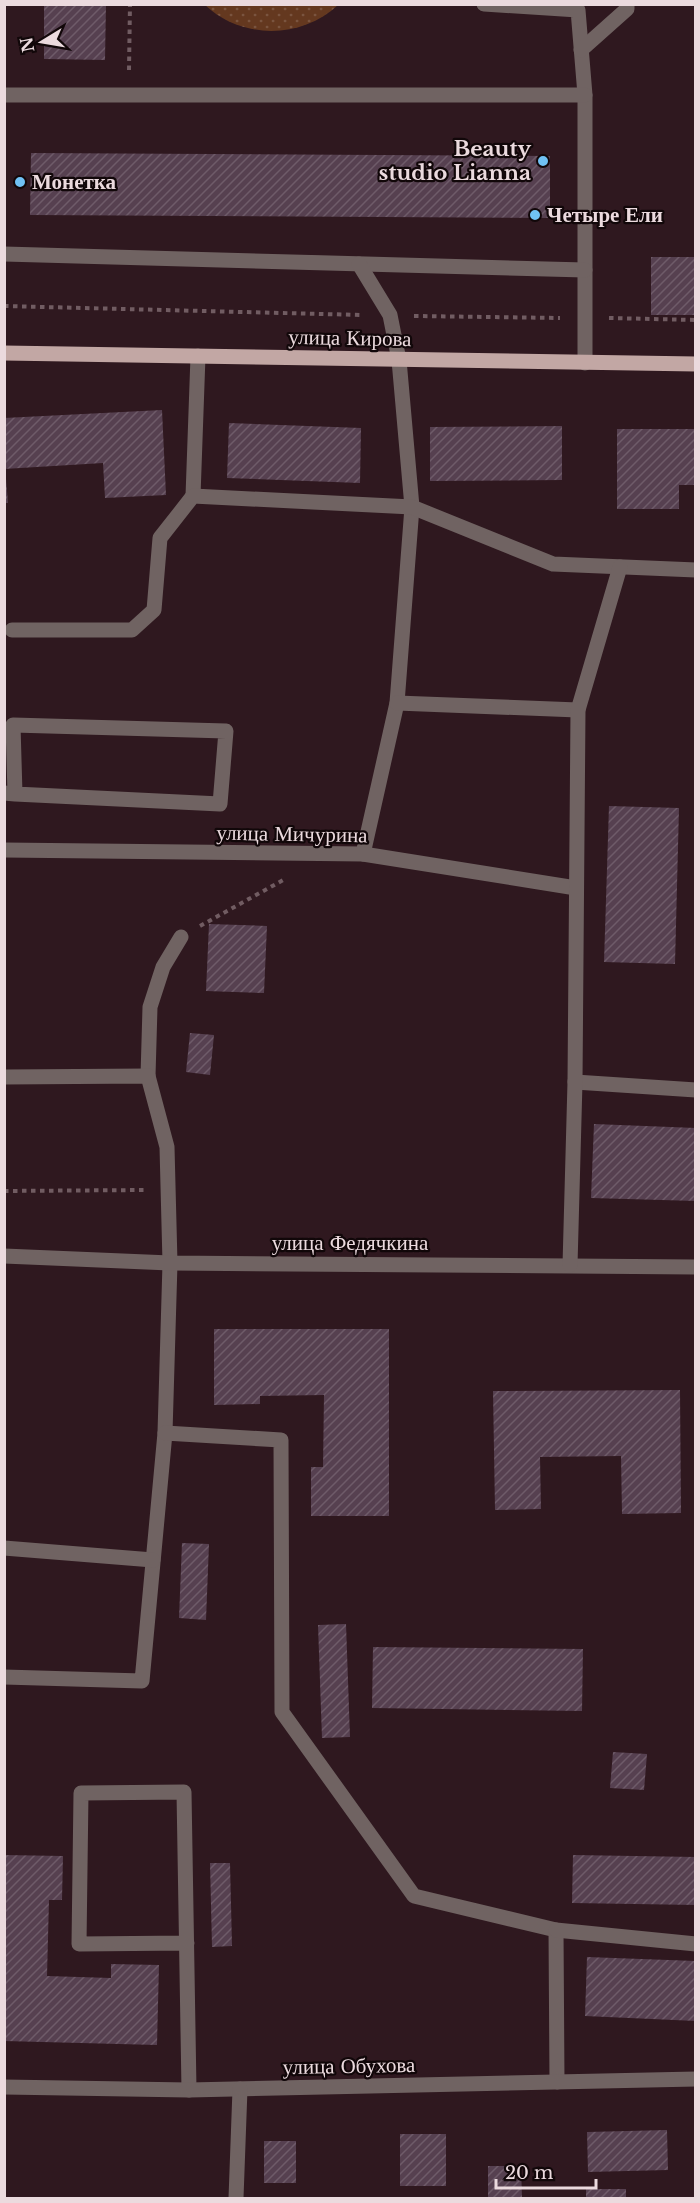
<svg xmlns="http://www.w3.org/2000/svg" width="700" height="2203" font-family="'Libre Baskerville',serif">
  <defs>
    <pattern id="park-dots" width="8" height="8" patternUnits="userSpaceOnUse" patternTransform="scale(1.5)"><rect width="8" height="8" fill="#64381f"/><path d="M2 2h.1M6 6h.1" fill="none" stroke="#7a543f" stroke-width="1.8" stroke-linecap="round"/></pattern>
    <pattern id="building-hatch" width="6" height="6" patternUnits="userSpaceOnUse" patternTransform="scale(1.5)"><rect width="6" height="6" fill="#564050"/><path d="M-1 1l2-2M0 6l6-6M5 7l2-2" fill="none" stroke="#6e5b69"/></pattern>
  </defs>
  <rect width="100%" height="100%" fill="#2f181f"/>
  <!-- park -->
  <path fill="url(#park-dots)" d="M 205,5 L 338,5 C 302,39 242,40 205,5 Z"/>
  <!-- building -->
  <g fill="url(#building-hatch)">
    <polygon points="44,4 106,4 105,60 44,59"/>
    <polygon points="31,153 550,156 550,218 30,215"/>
    <rect x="651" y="257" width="45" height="58"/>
    <polygon points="162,410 166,495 105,498 103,463 4,469 4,418"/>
    <polygon points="229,423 361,428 360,483 227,478"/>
    <polygon points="562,426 562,480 430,481 430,427"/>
    <polygon points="617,429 696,429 696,485 679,485 679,509 617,509"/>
    <polygon points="4,479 6,479 8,503 4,503"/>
    <polygon points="609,806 679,808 675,964 604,962"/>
    <polygon points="209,924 267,926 264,993 206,991"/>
    <polygon points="190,1033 214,1035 210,1075 186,1072"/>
    <polygon points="594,1124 696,1128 696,1201 591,1198"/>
    <polygon points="214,1329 389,1329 389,1516 311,1516 311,1467 323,1467 324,1395 260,1396 260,1404 214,1405"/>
    <polygon points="680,1390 681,1513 622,1514 621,1456 540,1457 541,1509 495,1510 493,1391"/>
    <polygon points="182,1543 209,1544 206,1620 179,1618"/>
    <polygon points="346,1624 350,1737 322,1738 318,1625"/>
    <polygon points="373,1647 583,1649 582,1711 372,1708"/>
    <polygon points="613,1752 647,1754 644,1790 610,1788"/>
    <polygon points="4,1855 63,1856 62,1900 49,1900 47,1976 111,1978 111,1964 159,1965 157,2045 4,2041"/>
    <polygon points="573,1855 696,1857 696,1905 572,1903"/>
    <polygon points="210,1863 230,1863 232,1946 212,1947"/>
    <polygon points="587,1957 696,1961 696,2021 585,2016"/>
    <polygon points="667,2130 668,2170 588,2172 587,2132"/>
    <rect x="400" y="2134" width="46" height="52"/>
    <rect x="264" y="2141" width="32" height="42"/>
    <polygon points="488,2166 521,2166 522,2198 488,2198"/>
    <rect x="586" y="2189" width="40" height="9"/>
  </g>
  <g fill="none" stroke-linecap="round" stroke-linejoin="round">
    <!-- path -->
    <g stroke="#715c62" stroke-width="4" stroke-dasharray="4.5 4.5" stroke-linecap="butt">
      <polyline points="129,70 130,4"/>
      <polyline points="4,306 362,315"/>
      <polyline points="414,316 560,318"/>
      <polyline points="609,318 696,320"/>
      <polyline points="200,926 285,879"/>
      <polyline points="4,1191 145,1190"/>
    </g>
    <!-- minor -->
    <g stroke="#706362" stroke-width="15">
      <polyline points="484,4 578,10 585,95 585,363"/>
      <polyline points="581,50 627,9 627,4"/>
      <polyline points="4,95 585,95"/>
      <polyline points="4,254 585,270"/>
      <polyline points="359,264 390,315 399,360 412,507 397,703 363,854"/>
      <polyline points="193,496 198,356"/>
      <polyline points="12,630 132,630 154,610 160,538 193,496 412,507 553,564 696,570"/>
      <polyline points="397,703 578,710"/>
      <polyline points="4,793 15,794 220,804 226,731 13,725 15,794"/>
      <polyline points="4,850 363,854 576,888"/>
      <polyline points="148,1076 150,1007 163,967 181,937"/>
      <polyline points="4,1077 148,1076 167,1147 170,1263 165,1433 142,1681 4,1677"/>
      <polyline points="575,1082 696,1090"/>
      <polyline points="4,1256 170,1263 696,1267"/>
      <polyline points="570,1265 575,1082 578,710 620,567"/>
      <polyline points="165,1433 281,1440 282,1712 414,1896 556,1930 557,2082"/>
      <polyline points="4,1548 153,1560"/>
      <polyline points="556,1930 696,1944"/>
      <polyline points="187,1943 79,1944 81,1793 184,1792 189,2090"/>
      <polyline points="4,2087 189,2090 696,2079"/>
      <polyline points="236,2198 240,2089"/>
    </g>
    <!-- major -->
    <polyline stroke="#c2a7a4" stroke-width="15" points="4,353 696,364"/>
  </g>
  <!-- markers -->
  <g fill="#70c1f4" stroke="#110709" stroke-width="2">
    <circle cx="543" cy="161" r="6"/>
    <circle cx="20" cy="182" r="6"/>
    <circle cx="535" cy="215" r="6"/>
  </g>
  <g text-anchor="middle" stroke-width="4.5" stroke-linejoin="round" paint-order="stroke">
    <!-- poi labels -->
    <g font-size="21" font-weight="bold" fill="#ebdade" stroke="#110709" text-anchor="start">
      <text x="531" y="156" text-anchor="end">Beauty<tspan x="531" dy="24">studio Lianna</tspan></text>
      <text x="32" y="189">Монетка</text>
      <text x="547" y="222">Четыре Ели</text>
    </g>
    <!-- street labels -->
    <g font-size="21" fill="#ebdade" stroke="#110709">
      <text transform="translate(350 338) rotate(1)" y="7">улица Кирова</text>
      <text transform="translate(292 834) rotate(1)" y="7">улица Мичурина</text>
      <text x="350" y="1250">улица Федячкина</text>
      <text transform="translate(349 2066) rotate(-1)" y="7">улица Обухова</text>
    </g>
  </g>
  <!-- border -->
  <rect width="700" height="2203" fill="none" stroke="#ebdade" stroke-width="12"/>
  <!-- north arrow -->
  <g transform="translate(42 42) rotate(259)" stroke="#110709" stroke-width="4.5" paint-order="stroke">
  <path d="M0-4.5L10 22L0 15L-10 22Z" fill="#ebdade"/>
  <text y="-9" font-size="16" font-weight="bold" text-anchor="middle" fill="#ebdade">N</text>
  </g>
  <!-- scale -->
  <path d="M496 2179v9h100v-9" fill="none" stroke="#ebdade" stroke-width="3"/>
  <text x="505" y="2179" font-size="18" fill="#ebdade" stroke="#110709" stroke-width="4.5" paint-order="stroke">20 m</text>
</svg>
